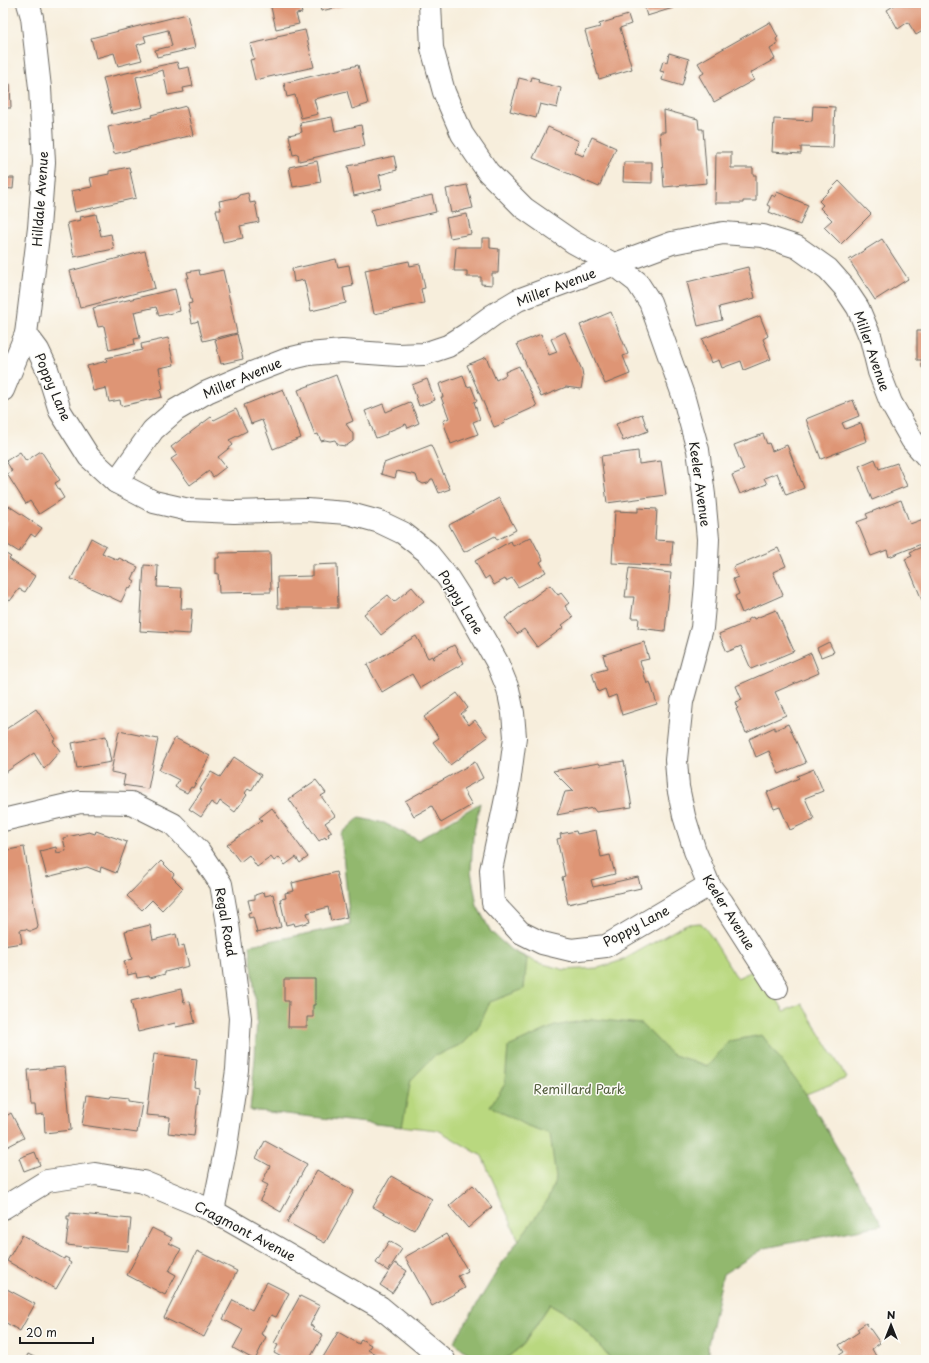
<svg xmlns="http://www.w3.org/2000/svg" width="929" height="1363" font-family="'Playpen Sans',sans-serif">
  <rect width="100%" height="100%" fill="#fdfcf7"/>
  <filter id="ink" filterUnits="userSpaceOnUse"><feTurbulence type="fractalNoise" baseFrequency=".025" numOctaves="2"/><feDisplacementMap in="SourceGraphic" scale="8" xChannelSelector="R" yChannelSelector="G"/><feConvolveMatrix kernelMatrix="1 2 1 2 8 2 1 2 1" color-interpolation-filters="sRGB"/></filter>
  <filter id="wash" filterUnits="userSpaceOnUse"><feTurbulence type="fractalNoise" baseFrequency=".012" numOctaves="4" result="noise"/><feDisplacementMap in="SourceGraphic" scale="16" xChannelSelector="R" yChannelSelector="G"/><feGaussianBlur stdDeviation="0.9" result="paint"/><feColorMatrix in="noise" values="0 0 0 0 0 0 0 0 0 0 0 0 0 0 0 0 0 1.4 0 .05"/><feComposite in="paint" operator="in"/></filter>
  <g filter="url(#wash)">
    <rect width="100%" height="100%" fill="#f7eedc"/>
    <!-- green -->
    <g fill="#b9d87f" stroke="#6a7a4e">
      <polygon points="477,906 491,932 511,950 536,962 565,970 598,968 623,960 686,924 701,923 711,936 737,978 759,968 784,1011 802,1004 847,1078 806,1094 526,1257 482,1156 438,1130 250,1110"/>
      <polygon points="550,1304 575,1318 610,1358 609,1360 504,1360 523,1345"/>
    </g>
    <!-- forest -->
    <g fill="#92b86e" stroke="#576a45">
      <polygon points="480,803 473,836 471,871 477,906 491,932 511,950 527,958 524,989 490,1002 478,1028 464,1043 433,1057 411,1080 402,1127 250,1110 255,1058 257,1017 250,945 350,925 341,834 359,818 384,823 418,840"/>
      <polygon points="592,1019 642,1024 671,1054 708,1066 729,1041 762,1035 806,1094 882,1225 765,1248 723,1274 708,1345 709,1360 609,1360 610,1358 575,1318 550,1304 523,1345 504,1360 476,1360 454,1342 502,1263 547,1201 556,1178 550,1134 525,1125 490,1106 505,1084 508,1047 555,1026"/>
    </g>
    <g id="blocks">
      <!-- building -->
      <g fill="#de9574">
        <polygon points="270,3 314,3 314,4 300,7 302,13 296,14 299,24 276,29"/>
        <polygon points="319,3 352,3 352,4 321,11"/>
        <polygon points="643,3 671,3 673,8 647,16"/>
        <polygon points="898,3 926,3 926,29 916,35 908,22 898,29 887,10"/>
        <polygon points="187,14 195,48 157,57 155,50 172,46 168,30 144,36 146,42 137,45 142,60 118,66 114,53 96,58 91,38"/>
        <polygon points="628,15 631,24 620,28 632,69 599,79 585,31 600,27 599,24"/>
        <polygon points="770,22 778,37 776,39 778,44 770,49 775,59 750,73 754,80 714,102 699,76 704,73 698,63"/>
        <polygon points="305,30 314,67 255,80 250,60 254,59 250,44 277,38 277,36"/>
        <polygon points="669,53 689,59 682,86 662,80 664,72 660,71 663,61 667,62"/>
        <polygon points="177,62 179,69 189,67 193,86 183,88 184,92 168,95 163,70 136,77 143,107 112,114 103,78"/>
        <polygon points="358,65 368,104 352,109 347,91 314,99 318,114 301,118 295,95 287,97 284,83"/>
        <polygon points="532,77 539,79 538,82 561,88 557,108 540,104 536,118 510,111 519,78 531,81"/>
        <polygon points="3,84 10,84 11,108 3,108"/>
        <polygon points="186,106 193,135 114,154 108,127 152,117 151,115"/>
        <polygon points="813,106 835,107 833,148 801,147 801,154 772,152 774,119 812,121"/>
        <polygon points="664,110 698,119 699,129 703,129 707,183 664,187 660,132 665,132"/>
        <polygon points="332,117 335,131 361,125 365,146 299,161 298,154 293,155 289,135 302,132 300,123"/>
        <polygon points="548,127 579,141 574,152 583,156 592,137 616,148 599,187 533,158"/>
        <polygon points="716,152 731,152 731,168 753,168 753,175 756,175 756,201 743,201 743,203 715,203"/>
        <polygon points="394,156 397,170 379,175 382,189 354,196 348,166"/>
        <polygon points="317,161 321,182 293,187 289,167"/>
        <polygon points="624,162 652,162 652,183 623,182"/>
        <polygon points="129,167 136,198 75,212 71,191 92,187 90,178 109,174 109,171"/>
        <polygon points="3,178 14,178 13,189 3,188"/>
        <polygon points="839,181 871,214 841,244 824,227 832,220 820,208 823,205 819,201"/>
        <polygon points="467,185 473,208 451,213 446,189"/>
        <polygon points="777,192 808,205 800,225 769,212 771,207 767,205 772,195 775,197"/>
        <polygon points="248,193 250,203 255,202 259,222 240,226 243,238 223,242 216,210 221,210 219,201 239,197 239,195"/>
        <polygon points="432,195 436,212 375,226 371,210"/>
        <polygon points="96,214 101,236 111,234 114,249 74,257 67,223 81,220 80,217"/>
        <polygon points="467,214 471,234 450,238 446,218"/>
        <polygon points="482,238 490,238 490,248 499,249 498,273 492,273 492,285 481,284 481,277 467,277 467,271 454,271 456,247 482,247"/>
        <polygon points="882,239 908,279 875,300 849,260"/>
        <polygon points="145,251 155,288 80,308 70,271"/>
        <polygon points="336,259 338,267 349,265 353,286 343,288 346,303 311,311 304,280 294,282 292,269"/>
        <polygon points="409,261 410,266 420,264 425,288 421,289 424,303 374,314 365,270"/>
        <polygon points="748,267 755,298 719,307 722,320 698,326 687,282"/>
        <polygon points="199,270 200,275 223,270 237,333 203,341 198,321 192,323 188,304 192,303 186,278 189,278 187,272"/>
        <polygon points="175,289 180,311 159,316 156,307 134,312 140,338 134,339 135,344 109,350 104,326 98,327 93,308"/>
        <polygon points="611,312 628,354 623,356 630,374 605,384 580,325"/>
        <polygon points="760,316 768,336 763,339 771,359 744,370 741,361 722,368 719,360 711,363 702,339"/>
        <polygon points="917,331 926,331 926,368 922,368 922,360 917,360"/>
        <polygon points="565,332 582,370 583,378 581,389 566,387 541,397 517,344 541,334 549,355 557,352 551,339"/>
        <polygon points="237,334 243,359 221,364 215,340"/>
        <polygon points="168,338 174,365 159,368 163,389 160,390 162,397 121,406 120,400 109,402 106,388 93,391 87,366 107,361 106,358 142,350 141,344"/>
        <polygon points="486,357 496,380 506,375 505,372 519,366 537,406 504,421 505,423 494,427 467,365"/>
        <polygon points="336,375 353,421 346,424 353,434 353,441 346,446 338,445 335,440 330,441 325,440 321,441 318,434 315,435 298,390"/>
        <polygon points="463,375 467,387 471,386 477,401 474,402 480,419 473,422 478,434 451,444 443,421 449,418 441,397 443,397 439,384"/>
        <polygon points="427,379 435,400 419,406 412,385"/>
        <polygon points="283,389 301,438 273,449 262,420 251,424 244,405"/>
        <polygon points="853,400 859,416 842,423 845,429 861,423 867,441 821,459 806,419"/>
        <polygon points="410,402 419,423 408,428 406,424 387,432 387,434 376,438 365,411 383,404 386,412"/>
        <polygon points="236,409 247,431 229,440 233,445 218,457 226,467 213,477 209,471 190,485 171,459 177,455 171,447 211,417 214,420"/>
        <polygon points="642,414 648,431 623,441 616,424"/>
        <polygon points="763,434 767,444 769,443 772,451 787,445 804,488 786,495 777,473 764,478 767,484 740,494 732,475 744,470 734,445"/>
        <polygon points="431,445 450,489 439,493 433,479 431,479 428,483 423,484 418,481 416,475 397,471 395,478 381,474 384,463"/>
        <polygon points="41,451 60,480 55,483 64,498 39,514 30,501 26,504 7,474 12,471 6,461 20,452 26,461"/>
        <polygon points="638,451 639,464 661,461 666,495 607,503 601,456"/>
        <polygon points="875,459 879,469 897,463 907,486 872,500 859,466"/>
        <polygon points="499,498 516,530 497,540 495,536 464,552 449,525"/>
        <polygon points="901,500 910,524 926,518 926,542 889,557 887,550 871,556 857,522 868,518 866,514"/>
        <polygon points="9,506 42,528 35,537 31,534 19,552 3,542 3,530 7,523 3,520 3,515"/>
        <polygon points="638,508 657,509 655,540 673,541 671,566 612,563 615,511 638,512"/>
        <polygon points="531,537 543,560 540,562 546,572 518,587 512,578 506,581 505,579 494,585 489,576 485,579 475,561 511,541 513,546"/>
        <polygon points="91,538 106,546 102,553 118,560 119,558 138,567 132,579 135,581 130,589 128,588 121,602 71,579"/>
        <polygon points="926,545 926,598 922,600 905,559 912,556 910,552"/>
        <polygon points="778,548 786,566 773,572 783,595 742,613 735,596 739,594 733,579 738,577 733,567"/>
        <polygon points="3,552 11,557 9,559 35,576 25,592 19,589 10,601 6,598 3,602"/>
        <polygon points="270,552 271,592 219,593 218,573 216,574 216,558 219,558 219,553"/>
        <polygon points="337,564 338,608 278,608 277,577 312,576 312,565"/>
        <polygon points="144,565 158,566 157,587 182,588 181,609 192,609 190,634 140,631"/>
        <polygon points="629,568 671,573 665,631 638,628 639,618 631,618 634,597 625,597"/>
        <polygon points="550,585 558,595 561,593 569,603 565,606 573,617 562,625 564,627 537,647 524,629 517,634 505,618"/>
        <polygon points="412,587 424,601 381,635 364,614 388,595 394,602"/>
        <polygon points="776,610 794,651 751,669 741,646 727,652 719,634 748,622 747,620 753,617 754,619"/>
        <polygon points="416,636 428,658 432,656 433,659 435,658 434,656 454,645 464,663 420,688 412,674 382,692 367,665"/>
        <polygon points="644,642 649,659 640,661 647,684 650,682 657,704 622,715 616,695 608,698 605,689 598,692 592,673 607,669 603,655"/>
        <polygon points="829,642 834,652 821,657 817,648"/>
        <polygon points="811,653 819,673 775,692 786,715 746,733 736,709 738,708 736,702 742,700 736,686"/>
        <polygon points="457,693 468,708 461,714 469,725 475,720 488,737 450,765 433,742 439,738 424,717"/>
        <polygon points="36,709 56,739 53,741 60,751 44,769 34,753 6,772 3,767 3,731"/>
        <polygon points="788,724 806,763 779,774 769,751 756,757 749,739 775,727 775,730"/>
        <polygon points="119,731 158,739 148,789 123,785 125,775 111,772"/>
        <polygon points="106,736 111,762 77,768 72,743"/>
        <polygon points="175,738 210,756 193,788 191,787 187,793 175,787 179,780 159,770"/>
        <polygon points="234,757 261,775 251,791 248,789 245,793 247,795 235,812 220,801 217,806 211,802 201,817 189,809 202,790 200,789 211,772 220,777"/>
        <polygon points="624,761 632,807 596,812 593,808 557,815 565,792 573,791 553,771 599,763 600,765"/>
        <polygon points="475,762 483,778 463,789 472,805 441,823 432,806 414,816 405,801"/>
        <polygon points="814,769 823,791 805,798 814,819 790,830 780,807 774,809 767,792 799,778 797,776"/>
        <polygon points="316,780 326,793 321,796 335,816 325,823 332,832 328,834 329,836 326,839 325,837 319,841 289,799"/>
        <polygon points="272,808 308,857 300,863 296,857 285,865 279,857 274,861 271,857 257,867 249,855 240,862 227,845 262,820 259,818"/>
        <polygon points="596,830 601,857 610,855 615,874 591,880 593,887 638,877 641,888 568,904 562,877 565,876 557,839 561,838 560,834 576,831 577,834"/>
        <polygon points="96,831 127,842 116,873 101,867 100,872 87,867 47,877 40,851 56,847 57,853 66,851 63,838 89,832 95,834"/>
        <polygon points="24,847 38,926 37,929 32,931 29,931 26,929 20,930 22,943 3,946 3,851"/>
        <polygon points="161,861 174,874 172,877 183,888 162,910 152,900 142,910 127,896"/>
        <polygon points="336,872 347,917 331,921 328,907 307,913 310,922 295,926 294,923 286,925 280,899 286,898 285,893 294,891 292,883"/>
        <polygon points="264,892 265,896 273,894 281,927 257,933 253,917 249,918 248,913 251,912 248,900 255,899 255,895"/>
        <polygon points="150,925 153,940 176,934 179,947 184,945 189,966 165,972 165,974 150,978 149,976 137,978 136,973 128,975 124,961 132,959 125,931"/>
        <polygon points="284,979 315,979 315,1005 313,1005 313,1017 307,1017 307,1027 288,1027 289,1001 284,1001"/>
        <polygon points="181,989 184,1003 190,1002 195,1023 176,1027 175,1023 138,1032 131,1001"/>
        <polygon points="154,1054 197,1059 194,1087 199,1088 194,1136 168,1133 170,1117 146,1115"/>
        <polygon points="65,1067 71,1130 45,1133 44,1114 36,1115 35,1105 31,1105 28,1070"/>
        <polygon points="87,1095 110,1098 111,1096 128,1098 128,1101 142,1103 137,1133 82,1125"/>
        <polygon points="11,1113 24,1138 3,1149 3,1118"/>
        <polygon points="265,1141 307,1164 281,1212 260,1200 268,1185 262,1182 270,1166 256,1158"/>
        <polygon points="35,1152 40,1165 24,1171 19,1158"/>
        <polygon points="317,1170 354,1191 325,1243 287,1222"/>
        <polygon points="391,1176 432,1199 414,1230 373,1207"/>
        <polygon points="473,1185 492,1207 468,1228 449,1206"/>
        <polygon points="70,1213 131,1219 128,1251 66,1245 69,1220 67,1220 67,1216 70,1216"/>
        <polygon points="152,1228 172,1238 169,1243 181,1249 169,1271 176,1275 165,1295 127,1275"/>
        <polygon points="446,1234 468,1271 458,1276 465,1288 432,1306 405,1257"/>
        <polygon points="22,1235 64,1259 65,1257 69,1259 68,1261 71,1263 56,1289 7,1261"/>
        <polygon points="389,1241 402,1249 388,1271 376,1263"/>
        <polygon points="197,1251 237,1271 204,1337 164,1318"/>
        <polygon points="395,1263 407,1271 392,1293 380,1285"/>
        <polygon points="267,1282 289,1293 276,1317 271,1315 261,1334 266,1337 255,1360 233,1348 243,1330 223,1319 233,1300 252,1310"/>
        <polygon points="5,1288 35,1304 20,1331 3,1321 3,1292"/>
        <polygon points="300,1296 320,1306 310,1325 314,1327 313,1329 323,1335 309,1360 304,1360 295,1355 292,1360 287,1360 274,1353 278,1345 274,1343"/>
        <polygon points="866,1323 880,1343 872,1349 876,1356 869,1360 836,1360 835,1358 844,1352 839,1345 859,1332 857,1329"/>
        <polygon points="338,1332 359,1344 361,1339 371,1345 368,1350 386,1360 325,1360 322,1359"/>
        <polygon points="28,1354 40,1360 25,1360"/>
      </g>
    </g>
  </g>
  <g filter="url(#ink)">
    <use href="#blocks" fill-opacity="0" stroke="#69665f" stroke-width="1"/>
    <g fill="none" stroke-linecap="round" stroke-linejoin="round">
      <defs>
        <g id="minor">
          <polyline points="430,3 432,48 444,92 462,134 488,172 524,208 573,242 615,265 637,282 650,302 683,395 698,450 704,495 708,539 706,584 702,628 682,702 676,760 678,787 684,816 695,851 709,885 722,902 777,988"/>
          <polyline points="26,334 38,350 47,369 60,411 89,457 116,482 154,502 189,510 234,512 307,510 347,513 380,522 403,533 427,552 448,578 462,600 497,662 508,689 513,713 515,737 509,784 491,870 493,903 520,932 542,943 571,950 606,946 709,885"/>
          <polyline points="3,390 26,334 39,228 44,162 40,88 32,17 28,3"/>
          <polyline points="116,482 153,430 176,410 207,392 249,374 288,359 309,354 342,351 398,355 424,354 448,346 467,334 493,315 518,300 672,243 723,233 763,236 797,247 828,269 844,287 858,308 871,339 879,372 891,403 912,440 926,456"/>
          <polyline points="3,820 80,802 131,803 173,824 199,851 221,884 228,924 240,1018 237,1070 226,1147 213,1211"/>
          <polyline points="3,1208 47,1181 95,1174 143,1182 213,1211 380,1307 444,1360"/>
        </g>
      </defs>
      <!-- minor casing -->
      <use href="#minor" stroke="#69665f" stroke-width="24"/>
      <!-- minor -->
      <use href="#minor" stroke="#fff" stroke-width="22"/>
    </g>
  </g>
  <g text-anchor="middle" stroke-width="3" stroke-linejoin="round" paint-order="stroke">
    <!-- street labels -->
    <g font-size="13" fill="#1c1c1c" stroke="#fdfcf7">
      <text transform="translate(40 199) rotate(-86)" y="5">Hilldale Avenue</text>
      <text transform="translate(556 287) rotate(-21)" y="5">Miller Avenue</text>
      <text transform="translate(872 351) rotate(71)" y="5">Miller Avenue</text>
      <text transform="translate(242 378) rotate(-23)" y="5">Miller Avenue</text>
      <text transform="translate(53 387) rotate(67)" y="5">Poppy Lane</text>
      <text transform="translate(700 484) rotate(82)" y="5">Keeler Avenue</text>
      <text transform="translate(461 602) rotate(58)" y="5">Poppy Lane</text>
      <text transform="translate(729 912) rotate(58)" y="5">Keeler Avenue</text>
      <text transform="translate(226 922) rotate(80)" y="5">Regal Road</text>
      <text transform="translate(636 926) rotate(-28)" y="5">Poppy Lane</text>
      <text transform="translate(245 1231) rotate(28)" y="5">Cragmont Avenue</text>
    </g>
    <!-- park labels -->
    <g font-size="13" fill="#535e3f" stroke="#fdfcf7">
      <text x="579" y="1094">Remillard Park</text>
    </g>
  </g>
  <!-- margin -->
  <rect width="929" height="1363" fill="none" stroke="#fdfcf7" stroke-width="16"/>
  <!-- north arrow -->
  <g transform="translate(891 1325)" stroke="#fdfcf7" stroke-width="3" paint-order="stroke">
  <path d="M0-3L7 15L0 10L-7 15Z" fill="#1c1c1c"/>
  <text y="-6" font-size="11" font-weight="bold" text-anchor="middle" fill="#1c1c1c">N</text>
  </g>
  <!-- scale -->
  <path d="M20 1337v6h73v-6" fill="none" stroke="#1c1c1c" stroke-width="2"/>
  <text x="26" y="1337" font-size="12" fill="#1c1c1c" stroke="#fdfcf7" stroke-width="3" paint-order="stroke">20 m</text>
</svg>
